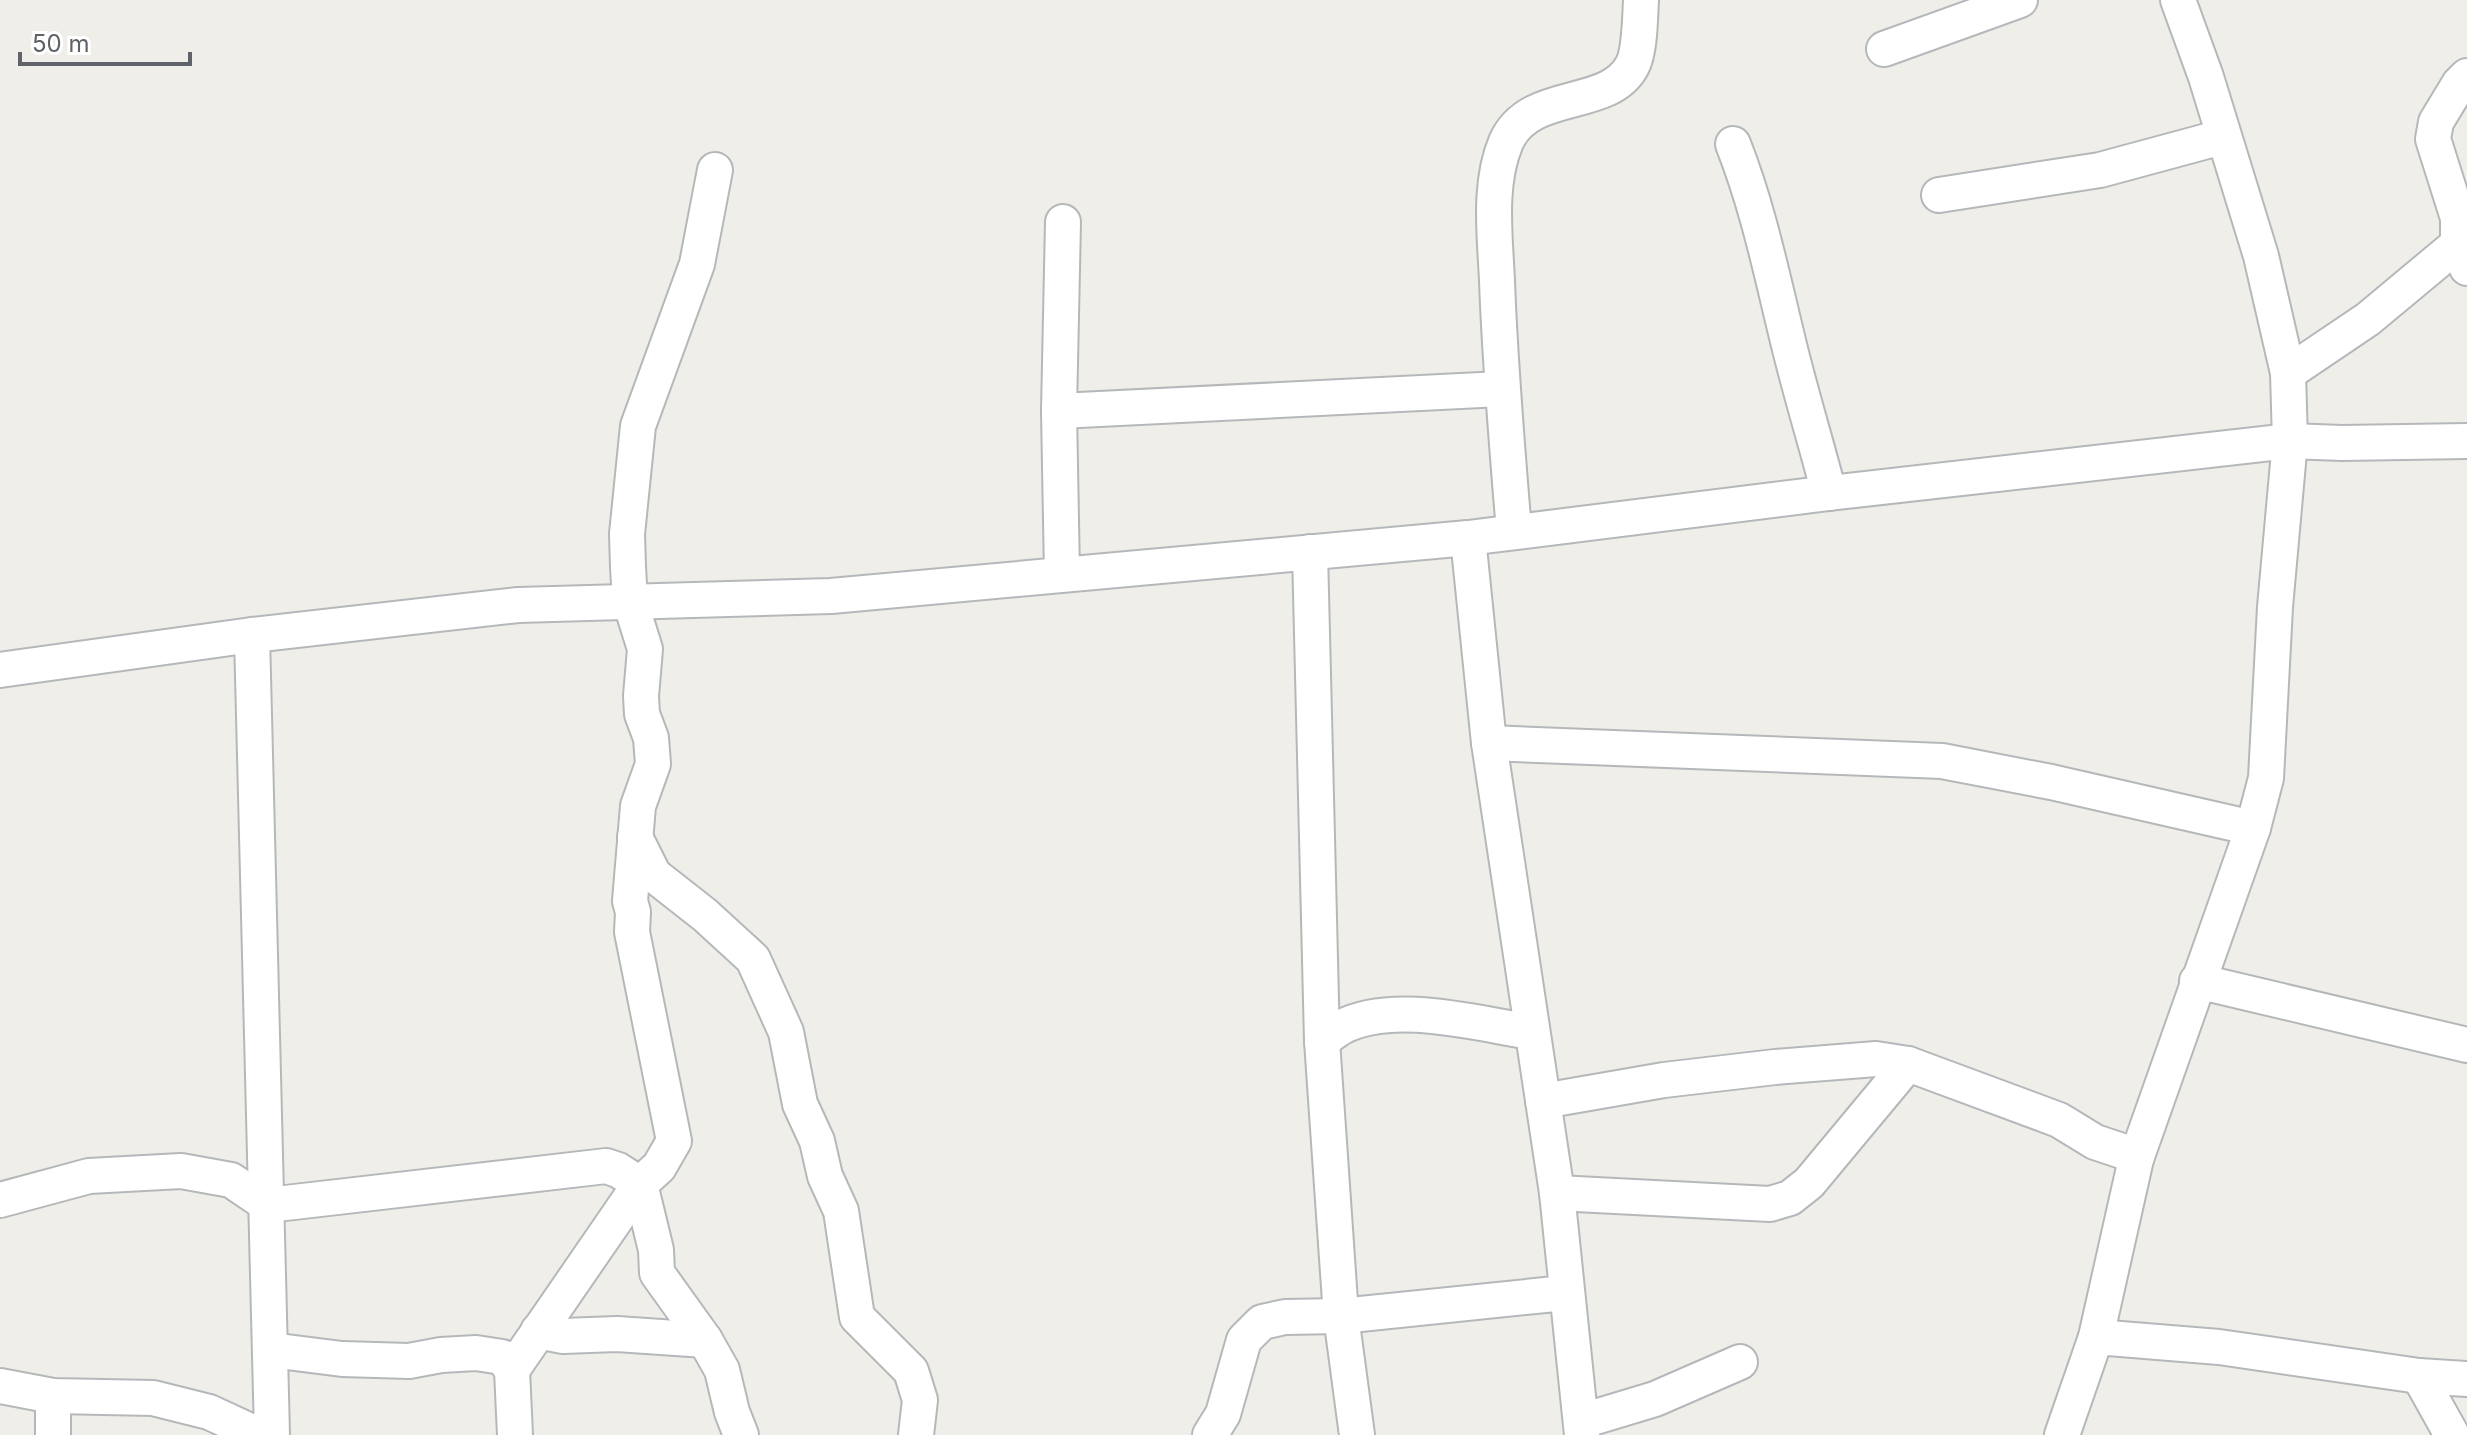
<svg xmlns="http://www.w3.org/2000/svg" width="2467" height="1435" font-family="Inter,sans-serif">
  <rect width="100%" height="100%" fill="#f0eee8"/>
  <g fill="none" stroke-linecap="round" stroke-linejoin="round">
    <defs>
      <g id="minor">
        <polyline points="1884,49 2020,0"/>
        <polyline points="2467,76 2459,84 2436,122 2433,139 2458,218 2458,244 2467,268"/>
        <path d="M 1733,144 C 1759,210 1772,276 1789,345 C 1801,394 1816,443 1829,493"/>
        <polyline points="1939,195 2100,170 2222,137"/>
        <polyline points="2288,373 2368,319 2458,244"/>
        <polyline points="1059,411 1501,389"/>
        <path d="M 1514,531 C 1507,448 1500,365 1497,281 C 1495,236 1488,184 1506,142 C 1530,88 1608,111 1632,66 C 1640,52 1640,17 1641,0"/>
        <polyline points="1468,538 1489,743 1557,1193 1582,1435"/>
        <polyline points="1310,552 1322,1041 1341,1316 1357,1435"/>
        <polyline points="1062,574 1059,411 1063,222"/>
        <polyline points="252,635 272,1435"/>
        <polyline points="0,670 252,635 518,605 831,596 1468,538 1829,493 2290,441 2342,443 2467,441"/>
        <polyline points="1489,743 1942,761 2051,782 2253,828"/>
        <polyline points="635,837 654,875 705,915 753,959 786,1032 800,1104 817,1141 825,1176 841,1211 857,1317 911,1371 920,1400 916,1435"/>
        <polyline points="2197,981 2467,1045"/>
        <path d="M 1322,1041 C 1329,1036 1335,1031 1342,1027 C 1394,1000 1478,1024 1532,1032"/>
        <polyline points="1543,1101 1664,1080 1775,1067 1876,1059 1908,1064 2059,1120 2095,1142 2122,1151 2136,1159"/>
        <polyline points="1557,1193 1770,1204 1790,1198 1809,1183 1908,1064"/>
        <polyline points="0,1200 89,1176 181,1171 231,1180 268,1205 606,1166 618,1170 640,1184 656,1250 657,1273 705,1340 722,1370 732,1412 741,1435"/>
        <polyline points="538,1331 563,1336 617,1334 705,1340"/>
        <polyline points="2096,1337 2219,1347 2419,1376 2467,1379"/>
        <polyline points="271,1350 342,1359 409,1361 441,1355 476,1353 502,1357 512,1370 515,1435"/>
        <polyline points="512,1370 640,1184 659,1167 674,1141 632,932 633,912 630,901 638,806 653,764 651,738 642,714 641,696 645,649 630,601 628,567 627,534 638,426 697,264 715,170"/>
        <polyline points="2419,1376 2452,1435"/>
        <polyline points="0,1386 53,1396 153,1398 209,1412 259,1435"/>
        <polyline points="53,1396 53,1435"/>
        <polyline points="1582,1421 1655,1399 1740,1362"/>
        <polyline points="1210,1435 1223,1414 1244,1340 1262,1322 1285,1317 1341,1316 1565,1293"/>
        <polyline points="2062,1435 2096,1337 2136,1159 2253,828 2266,778 2275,607 2290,441 2288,373 2261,256 2206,77 2178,0"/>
      </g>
    </defs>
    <!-- minor casing -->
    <use href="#minor" stroke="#b5b8bb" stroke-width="38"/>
    <!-- minor -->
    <use href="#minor" stroke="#fff" stroke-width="34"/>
  </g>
  <!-- scale -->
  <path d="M20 52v12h170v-12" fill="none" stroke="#5f6367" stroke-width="4"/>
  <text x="32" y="52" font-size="24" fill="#5f6367" stroke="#ffffff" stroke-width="6" paint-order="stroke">50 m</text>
</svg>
